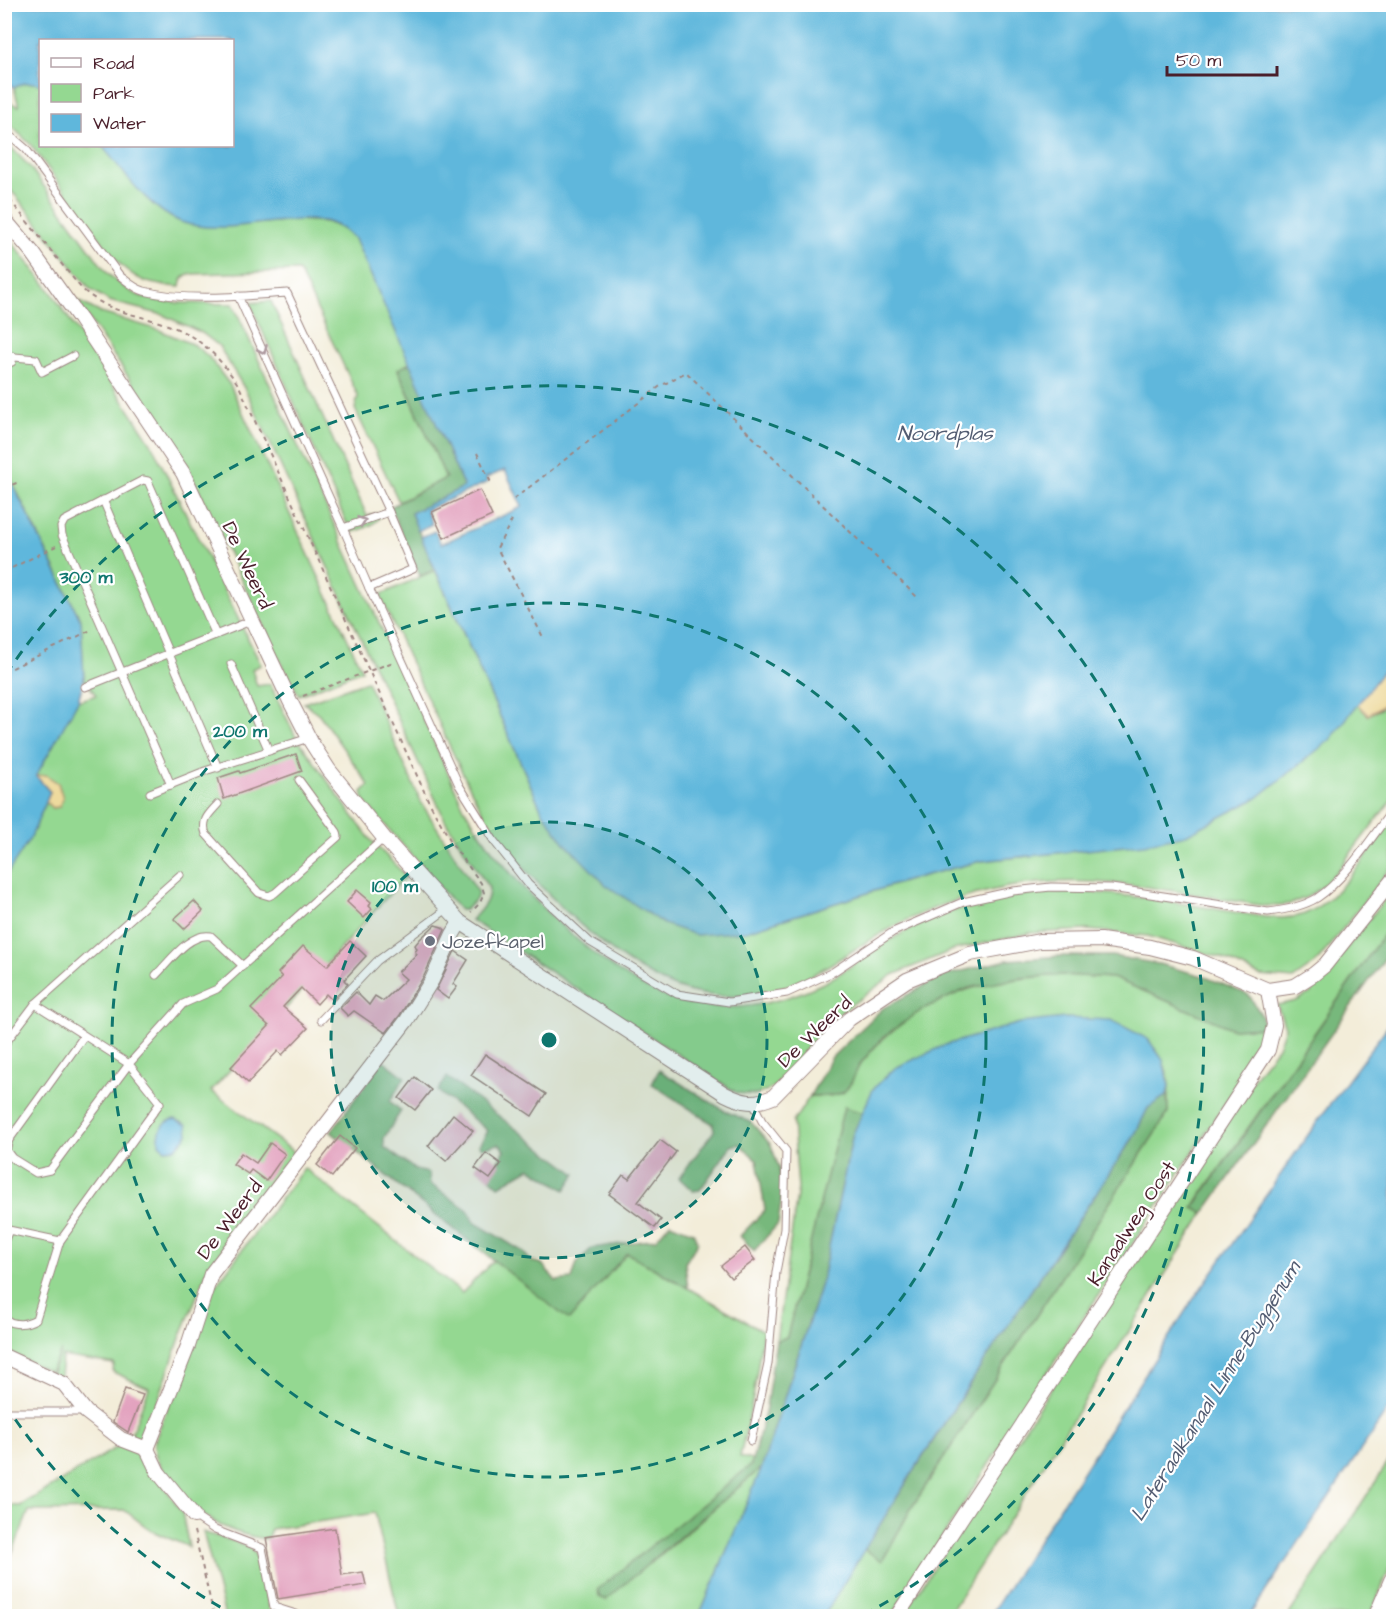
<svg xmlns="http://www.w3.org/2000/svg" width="1398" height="1621" font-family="'Architects Daughter',sans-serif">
  <rect width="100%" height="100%" fill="#fff"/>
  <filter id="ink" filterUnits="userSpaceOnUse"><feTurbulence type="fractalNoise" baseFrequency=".0167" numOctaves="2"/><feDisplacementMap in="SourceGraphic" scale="12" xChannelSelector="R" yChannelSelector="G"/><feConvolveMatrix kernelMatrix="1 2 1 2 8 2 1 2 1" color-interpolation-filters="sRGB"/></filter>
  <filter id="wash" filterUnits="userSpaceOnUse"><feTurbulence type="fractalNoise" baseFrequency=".008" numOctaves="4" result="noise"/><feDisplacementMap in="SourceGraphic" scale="24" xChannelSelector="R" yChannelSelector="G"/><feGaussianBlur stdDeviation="1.35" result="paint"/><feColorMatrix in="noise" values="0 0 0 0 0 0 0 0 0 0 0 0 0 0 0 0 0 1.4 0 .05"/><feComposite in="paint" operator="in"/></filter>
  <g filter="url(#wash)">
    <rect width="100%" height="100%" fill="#f3edd9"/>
    <!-- green -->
    <g fill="#94d891" stroke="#6f7c5e" stroke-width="1.5" fill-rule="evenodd">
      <path d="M 29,82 L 40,84 L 40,146 L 102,146 L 119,166 L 217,227 L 296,220 L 326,222 L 342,228 L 355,239 L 410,363 L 398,370 L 446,478 L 399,502 L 355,409 L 358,396 L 299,271 L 192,274 C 183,276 181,279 180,287 C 149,285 137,282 115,259 L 30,144 L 5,120 L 4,97 L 13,104 L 19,106 L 14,88 L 20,84 Z"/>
      <path d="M 4,140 L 30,167 L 107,273 C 115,280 124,288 133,293 C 160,307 203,302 233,304 L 464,808 C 473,822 482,836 492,850 C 534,905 621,991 690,1004 C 735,1013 778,1004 819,985 C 843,974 865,955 888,941 C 925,919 969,903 1012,896 C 1096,883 1183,905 1265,917 C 1278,918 1290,919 1302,915 C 1340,901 1369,850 1393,819 L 1393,865 L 1316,963 L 1293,979 L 1260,976 L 1222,958 L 1148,936 L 1088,930 L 1030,933 L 953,950 L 893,975 L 840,1013 L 809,1046 L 774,1087 L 757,1095 L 737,1093 L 471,920 C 481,909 489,904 489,888 L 446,822 L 246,391 L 219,346 L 202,333 L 163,315 L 109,301 L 90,289 L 16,196 L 5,185 Z"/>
      <path d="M 5,233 L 52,293 L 151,443 L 261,665 L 252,669 L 257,686 L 270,684 L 295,735 L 352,815 L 371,840 L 406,876 L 211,1091 L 293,1151 L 294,1156 L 207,1271 L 180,1338 L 157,1403 L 140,1441 L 129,1439 L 149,1388 L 113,1372 L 114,1364 L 62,1356 L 60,1378 L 51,1374 L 61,1351 L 50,1372 L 5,1351 L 5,877 L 31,837 L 46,802 L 52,808 L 59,807 L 46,776 L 36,776 L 78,701 L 96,695 L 84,679 L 81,621 L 5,467 ZM 162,1127 L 188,1134 L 176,1148 L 165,1149 C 156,1144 159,1135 162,1127 Z"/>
      <polygon points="76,300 101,313 159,330 194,345 208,356 230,385 362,670 299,695 287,675 183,457"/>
      <path d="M 271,301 L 367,516 L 382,512 C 377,526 364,528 351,533 L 250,303 Z"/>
      <path d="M 435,570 L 542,811 L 565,843 L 606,885 L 664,924 L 696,935 L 746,931 L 919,877 L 981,861 L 1030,856 L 1330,740 L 1357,704 L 1368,715 L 1383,708 L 1393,690 L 1393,798 L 1337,871 L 1322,887 L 1307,897 L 1290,904 L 1265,906 C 1181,893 1093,871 1008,887 C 961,896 918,912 877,936 C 840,957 810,982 767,992 C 733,1000 695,997 663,982 C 612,958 561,909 524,868 C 516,858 506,848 499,838 C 475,802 457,762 439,723 C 419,680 399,638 380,595 Z"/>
      <polygon points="367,681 422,804 478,892 476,899 465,910 460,910 364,801 362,792 369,785 319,714 304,703"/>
      <polygon points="1393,889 1393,921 1194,1205 1193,1208 1204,1213 948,1616 902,1616 1258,1072 1278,1047 1285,1027 1277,1005 1296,1001 1311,993"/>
      <path d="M 1062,975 L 1113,978 L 1233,1029 L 1264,1027 L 1247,1065 L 1230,1096 L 1045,1376 L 892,1616 L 824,1616 L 864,1549 L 883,1560 L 912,1507 L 1168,1113 C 1167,1103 1169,1093 1169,1084 C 1165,1046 1141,1036 1111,1020 L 873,1089 L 863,1113 L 844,1108 L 787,1337 L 776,1341 L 798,1188 L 793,1122 L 810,1096 C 818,1096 831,1098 837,1094 C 851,1086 852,1073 862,1062 C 879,1040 901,1022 925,1008 C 967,984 1014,978 1062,975 Z"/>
      <path d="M 304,1168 L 462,1293 L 494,1260 L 569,1319 L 627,1253 L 763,1331 L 753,1398 L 740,1457 L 752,1460 L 751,1465 L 719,1493 L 650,1564 L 762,1467 L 699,1616 L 399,1616 L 375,1513 L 271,1529 L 267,1539 C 224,1534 187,1510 165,1473 C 158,1462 154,1456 154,1443 L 212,1290 Z"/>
      <polygon points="120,1445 144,1457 182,1512 189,1547 152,1531 124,1510 29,1511 5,1571 5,1505 20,1506"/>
      <polygon points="1393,1455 1393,1560 1370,1616 1288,1616"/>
      <path d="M 203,1532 C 217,1537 235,1540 248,1547 C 265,1557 266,1598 271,1616 L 225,1616 Z"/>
    </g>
    <!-- forest -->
    <g fill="#77b87b" stroke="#606c53" stroke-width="1.5">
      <polygon points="410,363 464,487 411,513 435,570 420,576 390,507 446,478 398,369"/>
      <polygon points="1393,921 1393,947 1204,1213 1193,1208"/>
      <polygon points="1061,956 1113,956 1159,964 1203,976 1249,995 1262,1016 1264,1027 1233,1029 1113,978 1062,975 1021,978 969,988 925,1008 884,1036 860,1064 851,1083 844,1092 836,1095 810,1096 832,1057 883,1008 942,976 1007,960"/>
      <polygon points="383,1060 405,1077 390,1101 401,1111 384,1138 384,1147 416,1170 429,1173 430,1184 468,1210 474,1222 522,1251 531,1261 542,1264 556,1281 572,1279 577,1263 592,1248 656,1239 670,1223 693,1232 698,1242 685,1263 688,1288 627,1253 569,1320 331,1132"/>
      <polygon points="659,1070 725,1111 751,1122 771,1145 779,1168 782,1196 778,1224 754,1251 740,1236 765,1210 757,1160 739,1144 731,1146 700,1190 693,1191 679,1178 714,1131 713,1124 652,1084"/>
      <polygon points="447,1077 576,1174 565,1190 530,1168 499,1186 488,1176 505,1150 499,1144 482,1148 479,1145 488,1131 438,1091"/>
      <polygon points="1167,1095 1168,1113 912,1507 882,1561 864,1549 983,1363 1133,1138 1148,1108"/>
      <polygon points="844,1107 863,1113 853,1134 821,1284 762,1467 606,1600 599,1597 598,1589 751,1465 765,1413 776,1341 787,1337"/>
    </g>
    <!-- sand -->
    <g fill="#eeda9e" stroke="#9c7c64" stroke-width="1.5">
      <path d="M 1393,654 C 1393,684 1398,701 1368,715 L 1357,704 Z"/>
      <polygon points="46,775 58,783 63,798 59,807 52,808 46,802 50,792 36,776"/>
    </g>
    <!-- water -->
    <g fill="#5fb7dc" stroke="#546b84" stroke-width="1.5">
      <path d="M 4,5 L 1393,5 L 1393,654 L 1388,665 L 1330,740 L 1257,798 L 1186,835 L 1144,844 L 981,861 L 919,877 L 746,931 L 696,935 L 664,924 L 606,885 L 565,843 L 542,811 L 421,537 L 435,531 L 441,544 L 522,507 L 505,470 L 486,478 L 488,482 L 426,510 L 432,524 L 418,531 L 411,513 L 464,487 L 355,239 C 347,232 338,225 328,222 C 322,220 315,221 309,220 C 269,218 219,236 181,222 C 148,209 124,172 102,146 L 232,146 L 232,40 L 40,40 L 40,84 C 30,82 22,82 14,88 L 5,80 Z"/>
      <polygon points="4,467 81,621 84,679 78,701 36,776 50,792 31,837 5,877"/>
      <path d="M 1065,1018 L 1111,1020 L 1148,1039 L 1163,1060 L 1169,1086 L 1167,1095 L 1148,1108 L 1133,1138 C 1027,1296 921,1454 824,1616 L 699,1616 L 762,1467 L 821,1284 L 853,1134 L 873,1089 L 895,1068 L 945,1045 L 1020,1023 Z"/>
      <polygon points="1393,1019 1393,1402 1249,1616 990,1616 1188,1307 1322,1115"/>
      <path d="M 175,1119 L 187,1125 L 188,1134 L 176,1148 L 165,1149 L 159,1144 C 158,1132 162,1122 175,1119 Z"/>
    </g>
    <g id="blocks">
      <!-- building -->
      <g fill="#e3a3bf">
        <polygon points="480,490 492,516 444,538 432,512"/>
        <polygon points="296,754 302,771 224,799 218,778 239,771 240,773"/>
        <polygon points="357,890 371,902 369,906 372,909 364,918 347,902"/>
        <polygon points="194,901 203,911 184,929 174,919"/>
        <polygon points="435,925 442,927 445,930 424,976 400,1015 386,1033 354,1011 348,1016 340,1008 356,992 369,1005 375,996 383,1001 406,979 398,972 417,954 415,952 417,949 415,945 420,939"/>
        <polygon points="350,941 366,956 344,980 348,984 332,1000 326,994 317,1004 301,988 283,1007 308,1028 282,1055 278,1051 248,1083 231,1067 269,1026 251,1009 282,977 278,973 303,946 327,966"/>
        <polygon points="455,951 468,960 453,984 457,987 448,999 436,990"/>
        <polygon points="485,1054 546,1094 532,1116 471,1075"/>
        <polygon points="415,1077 431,1090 415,1110 399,1098"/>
        <polygon points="453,1114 473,1131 446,1161 428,1146"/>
        <polygon points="340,1136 355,1148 332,1177 317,1165"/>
        <polygon points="660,1140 676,1152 638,1202 661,1220 655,1228 609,1194 623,1175 629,1179"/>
        <polygon points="270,1143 285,1154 266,1181 251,1170 248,1174 233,1164 241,1153 256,1163"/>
        <polygon points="486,1153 501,1164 490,1179 475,1168"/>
        <polygon points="745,1247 755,1260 731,1278 721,1266"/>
        <polygon points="125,1389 143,1395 128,1432 113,1422"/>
        <polygon points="335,1528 342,1575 363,1572 366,1585 278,1599 266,1538"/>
      </g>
    </g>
  </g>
  <g filter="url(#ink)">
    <use href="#blocks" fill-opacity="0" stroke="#9e8682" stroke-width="1.5"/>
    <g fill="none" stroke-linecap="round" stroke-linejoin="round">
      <defs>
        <g id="service">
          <path d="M 4,130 L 26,149 L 120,276 C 127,281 135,289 144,291 C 187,302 242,296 287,293 L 389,512 L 343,528 L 238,296"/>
          <polyline points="4,356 36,359 42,372 73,356"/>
          <polyline points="4,365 12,362 13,356"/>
          <polyline points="103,500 218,768"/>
          <path d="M 389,512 L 413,569 L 369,588 L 459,785 L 494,841 L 528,884 L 590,942 L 677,994 L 729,1002 L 787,993 L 833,972 L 893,932 L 963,902 L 1013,891 L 1051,887 L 1111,888 L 1268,912 C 1285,910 1302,907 1317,898 C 1345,880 1373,835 1394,808"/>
          <polyline points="343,528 369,588"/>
          <polyline points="231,664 269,751"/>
          <polyline points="85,687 253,620"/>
          <polyline points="171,785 62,535 61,527 64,521 143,480 148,481 216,635"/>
          <polyline points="150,793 205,771 309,738"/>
          <path d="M 218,804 C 209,814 201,820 206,834 L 259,893 L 269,896 L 275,893 L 338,837 L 337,832 L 299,780"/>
          <path d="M 156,975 C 170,961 190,932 211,936 L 243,966"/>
          <polyline points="35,1004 129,1064 50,1170 36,1173 12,1158 6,1150 9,1140 84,1036"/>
          <polyline points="321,1020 377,961 447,909"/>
          <polyline points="4,1045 35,1004 180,875"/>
          <polyline points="4,1229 60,1241"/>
          <polyline points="4,1242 9,1230"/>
          <path d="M 4,1320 C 16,1325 25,1325 36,1319 L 60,1241 L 160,1103 L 129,1064 L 183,1004 L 217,989 L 384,838"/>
          <polyline points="4,1412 86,1412"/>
          <polyline points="751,1441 768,1364 776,1272 784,1229 786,1151 762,1121 753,1103"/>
          <polyline points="194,1516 215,1530 262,1548 274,1607 296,1614 296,1616"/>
        </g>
        <g id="minor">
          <path d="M 4,219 L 33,253 L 80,319 L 183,473 L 290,701 L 311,742 L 329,770 L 384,838 L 460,922 L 725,1094 C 743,1103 754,1105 773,1097 L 849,1019 L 907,980 L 970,954 L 1040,941 L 1101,940 L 1150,947 L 1193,958 L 1268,990 L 1295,986 L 1314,974 L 1325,965 L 1394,878"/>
          <polyline points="4,1356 64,1384 86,1412 121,1439 147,1449"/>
          <polyline points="147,1449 188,1346 211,1274 407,1020 432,980 453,934 460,922"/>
          <polyline points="147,1449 158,1472 194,1516"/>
          <polyline points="897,1616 1268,1050 1274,1025 1268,990"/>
        </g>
        <polyline id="secondary" points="1379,1616 1394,1581"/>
      </defs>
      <!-- service casing -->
      <use href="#service" stroke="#9e8682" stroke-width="9"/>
      <!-- minor casing -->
      <use href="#minor" stroke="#9e8682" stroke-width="16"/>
      <!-- secondary casing -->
      <use href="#secondary" stroke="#9e8682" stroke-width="22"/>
      <!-- path -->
      <g stroke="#9e8682" stroke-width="2" stroke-dasharray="4.5 4.5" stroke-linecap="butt">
        <path d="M 4,193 L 82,289 C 108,312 131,313 162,323 C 197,334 219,356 239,386 L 429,802 L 454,847 L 481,883 L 484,893 L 480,903 L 471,912"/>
        <polyline points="477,453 492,485"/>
        <polyline points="4,488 19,482"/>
        <polyline points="514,499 659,387 686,372 917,597"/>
        <polyline points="512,520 497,548 543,637"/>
        <polyline points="4,572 56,546"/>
        <polyline points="4,672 91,630"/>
        <polyline points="303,696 393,662"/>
        <polyline points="194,1531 214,1616"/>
      </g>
      <!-- service -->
      <use href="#service" stroke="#fff" stroke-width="7"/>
      <!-- minor -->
      <use href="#minor" stroke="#fff" stroke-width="14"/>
      <!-- secondary -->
      <use href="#secondary" stroke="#fff" stroke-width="20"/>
    </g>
    <!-- one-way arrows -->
    <defs><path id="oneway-chevron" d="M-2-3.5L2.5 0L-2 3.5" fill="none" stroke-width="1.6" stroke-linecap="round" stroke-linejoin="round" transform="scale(1.5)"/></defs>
    <g stroke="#ae9aa0">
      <use href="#oneway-chevron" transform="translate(263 350) rotate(66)"/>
      <use href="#oneway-chevron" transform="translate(362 521) rotate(-19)"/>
    </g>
  </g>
  <!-- distance rings -->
  <circle cx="549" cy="1040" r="218" fill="#0f766e" fill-opacity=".12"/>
  <g fill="none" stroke="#0f766e" stroke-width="3" stroke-dasharray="10 8">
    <circle cx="549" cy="1040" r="218"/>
    <circle cx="549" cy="1040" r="437"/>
    <path d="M236 1616A655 655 0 0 1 6 1406M6 674A655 655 0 1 1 862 1616"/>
  </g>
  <!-- markers -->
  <circle fill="#6b7280" stroke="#fff" stroke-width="2" cx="430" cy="941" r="6"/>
  <g text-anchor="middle" stroke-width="4.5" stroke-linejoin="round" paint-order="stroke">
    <!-- street labels -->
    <g font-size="20" fill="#4a1f2b" stroke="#fff">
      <text transform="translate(248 565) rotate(65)" y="7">De Weerd</text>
      <text transform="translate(814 1031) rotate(-44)" y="7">De Weerd</text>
      <text transform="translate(229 1219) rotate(-53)" y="7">De Weerd</text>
      <text transform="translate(1131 1223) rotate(-57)" y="7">Kanaalweg Oost</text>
    </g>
    <!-- worship labels -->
    <g font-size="20" fill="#5b616d" stroke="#fff" text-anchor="start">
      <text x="442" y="948">Jozefkapel</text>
    </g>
    <!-- water labels -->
    <g font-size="21" font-style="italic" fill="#525c72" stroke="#fff">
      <text x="945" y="440">Noordplas</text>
      <text transform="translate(1215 1391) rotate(-58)" y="7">Lateraalkanaal Linne-Buggenum</text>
    </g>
  </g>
  <circle cx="549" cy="1040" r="9" fill="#0f766e" stroke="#fff" stroke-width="3"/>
  <g font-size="18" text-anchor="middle" font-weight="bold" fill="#0f766e" stroke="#fff" stroke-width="4.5" stroke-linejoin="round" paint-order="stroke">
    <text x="86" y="583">300 m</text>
    <text x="240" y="737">200 m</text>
    <text x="395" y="892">100 m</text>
  </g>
  <!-- margin -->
  <rect width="1398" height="1621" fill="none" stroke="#fff" stroke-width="24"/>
  <!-- legend -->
  <rect x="39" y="39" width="195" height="108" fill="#ffffff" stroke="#b7a5aa" stroke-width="1.5"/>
  <rect x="51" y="58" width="30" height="9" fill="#ffffff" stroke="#b7a5aa" stroke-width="1.5"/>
  <text x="93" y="69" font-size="18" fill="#4a1f2b">Road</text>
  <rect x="51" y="84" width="30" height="18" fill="#94d891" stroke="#b7a5aa" stroke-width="1.5"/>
  <text x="93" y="99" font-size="18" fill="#4a1f2b">Park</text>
  <rect x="51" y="114" width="30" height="18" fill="#5fb7dc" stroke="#b7a5aa" stroke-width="1.5"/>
  <text x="93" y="129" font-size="18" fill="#4a1f2b">Water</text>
  <!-- scale -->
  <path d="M1167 66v9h110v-9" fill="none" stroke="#4a1f2b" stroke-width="3"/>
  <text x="1176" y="66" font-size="18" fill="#4a1f2b" stroke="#ffffff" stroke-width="4.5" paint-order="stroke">50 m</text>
</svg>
